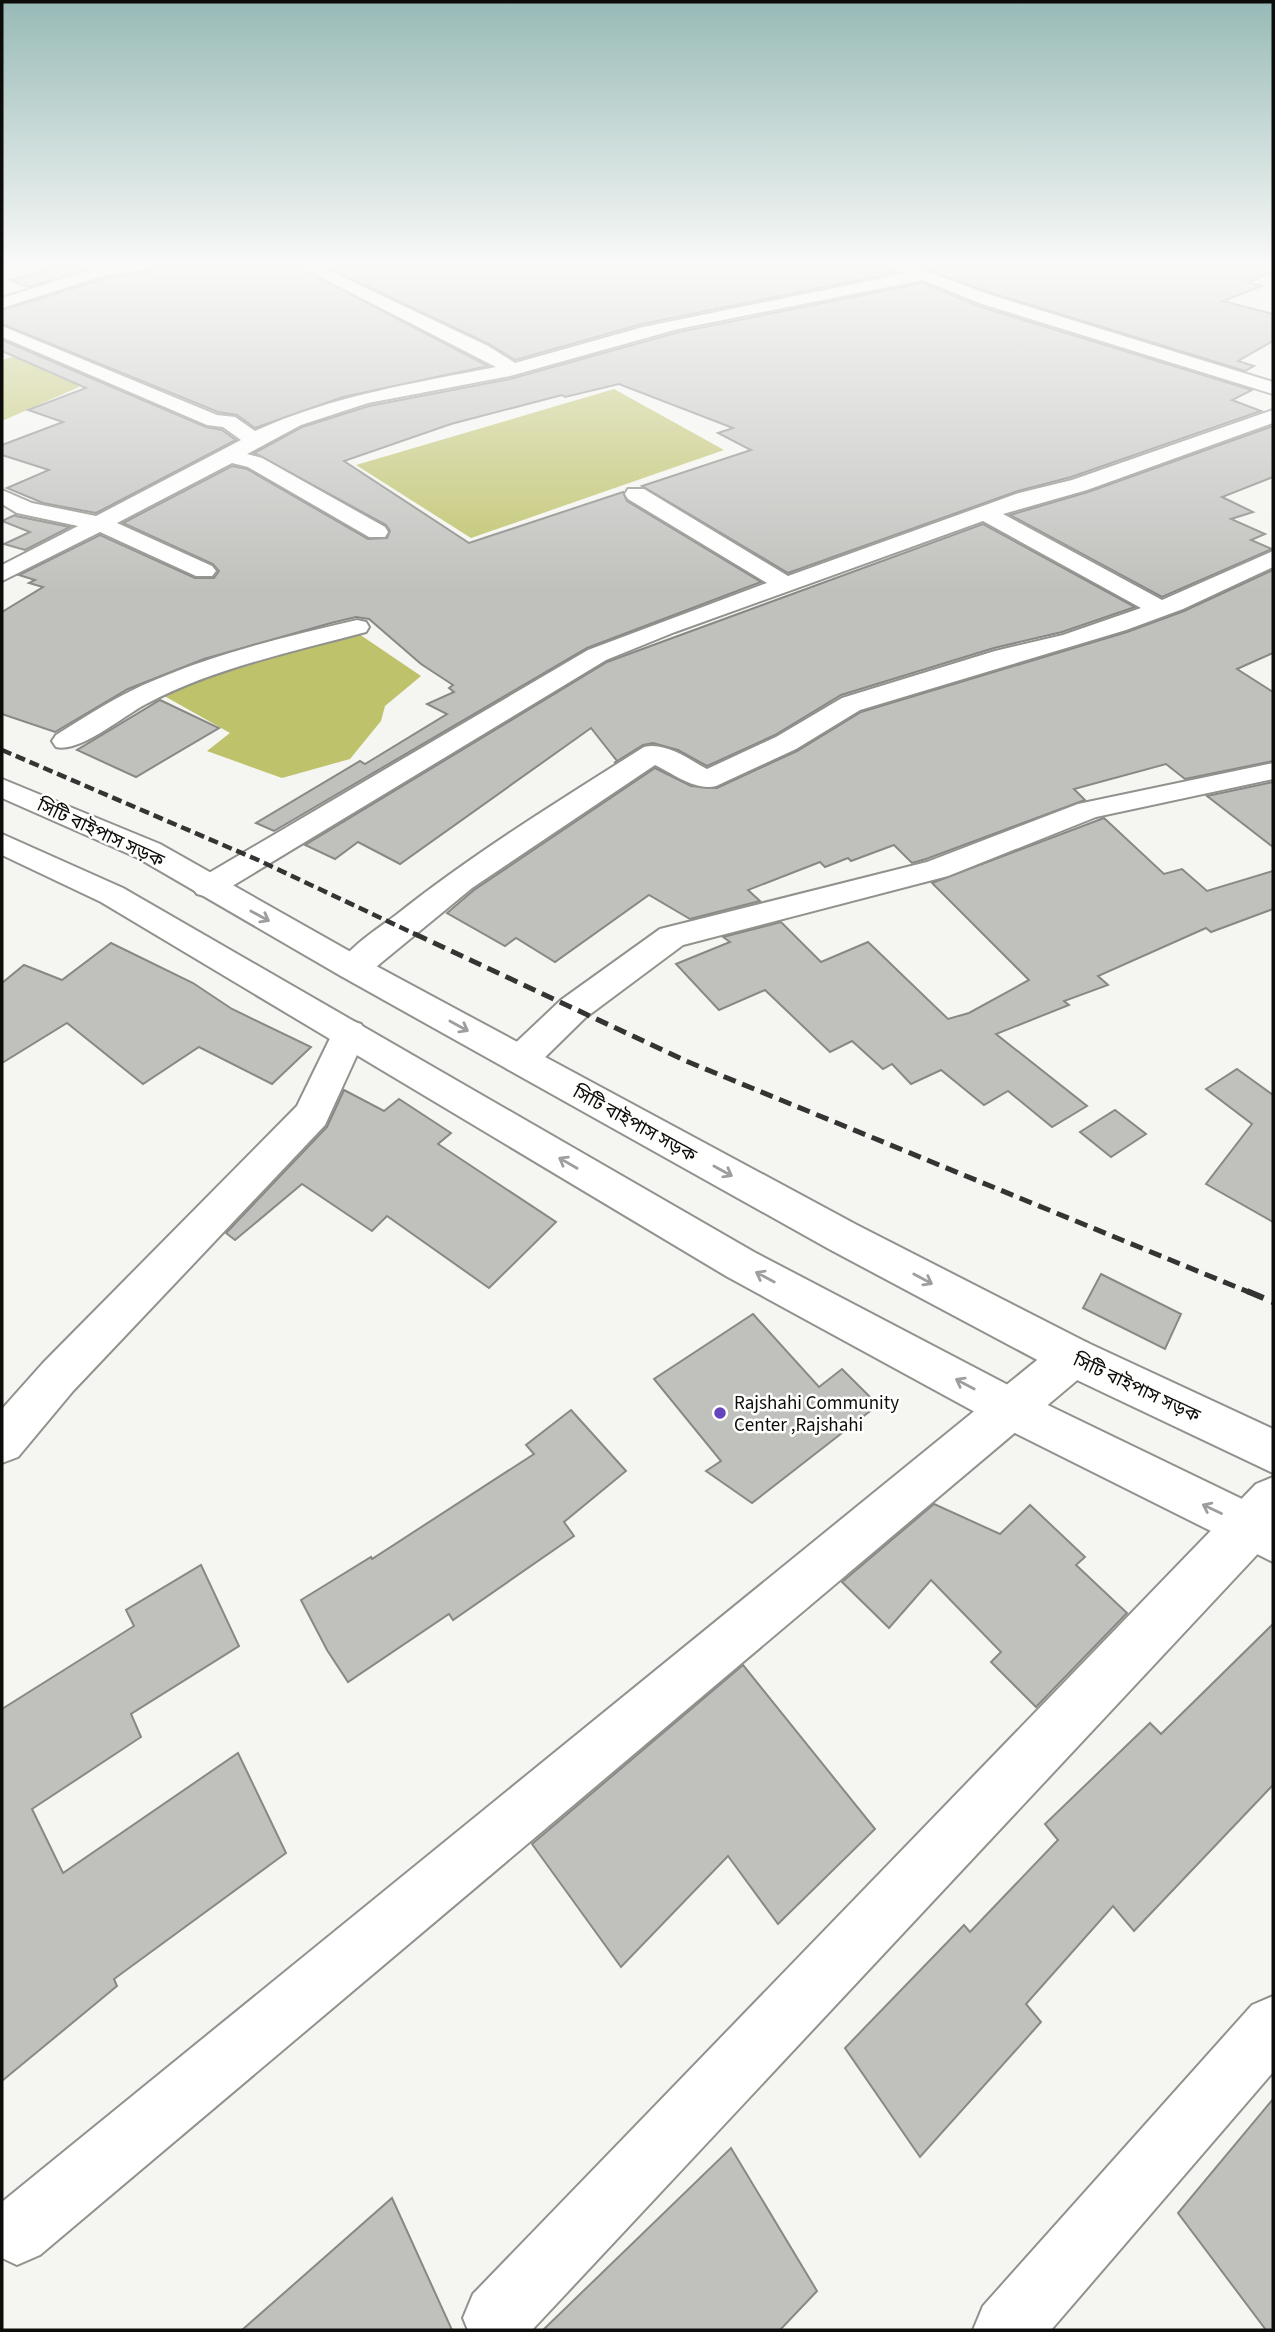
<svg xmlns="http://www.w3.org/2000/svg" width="1275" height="2332" font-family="'Source Sans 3','Noto Sans Bengali',sans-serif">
  <rect width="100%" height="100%" fill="#f5f5f1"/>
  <!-- water -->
  <g fill="#bec26a">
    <path d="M 12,357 C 35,361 66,365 79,387 L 2,421 L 2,360 Z"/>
    <polygon points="614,389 724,450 471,538 356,465"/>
    <polygon points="356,632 421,676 385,706 381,721 350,759 282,778 207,751 230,733 159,693 251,657"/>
  </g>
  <!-- building -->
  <g fill="#c0c1bd" stroke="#888985" stroke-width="2">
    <polygon points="70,264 109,264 28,287 10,280"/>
    <polygon points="160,264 293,264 488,366 343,397 255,428 237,415 218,412 2,324 2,310 107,278 150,272"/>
    <polygon points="320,264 881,264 898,272 642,324 515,360 489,344"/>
    <polygon points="911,264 1273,264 1273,271 1248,283 1262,286 1223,301 1273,314 1273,341 1238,361 1254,366 1245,371 992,293"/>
    <polygon points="923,283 978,306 1252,390 1232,400 1261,411 1071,477 1018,491 788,573 642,486 751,450 718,433 733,428 619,384 565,397 562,395 451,424 344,461 469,543 623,492 627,501 761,582 587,648 274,831 256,823 360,761 365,764 447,714 427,704 454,692 449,688 453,685 421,664 369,619 356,617 331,623 204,659 128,689 55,732 2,714 2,612 43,587 29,583 35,580 19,575 100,535 195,578 214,578 219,571 213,564 123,523 232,466 247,469 368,539 387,538 390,531 386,525 254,453 302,427 369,406 510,379 679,332"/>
    <polygon points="2,340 206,427 222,430 236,440 96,513 43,503 7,488 49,470 2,455 2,445 63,422 28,410 86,388 2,351"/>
    <polygon points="1273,426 1273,477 1222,497 1253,512 1231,519 1265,534 1251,540 1272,549 1162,597 1010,515 1088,492"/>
    <polygon points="15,515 16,516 70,527 25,550 4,544 30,532 2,521"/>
    <polygon points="983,524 1135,607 1062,632 994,648 841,695 775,735 707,766 678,750 653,743 643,745 614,763 617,761 591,728 400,864 358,842 335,859 305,845 607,662"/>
    <polygon points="1273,570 1273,653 1237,669 1273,692 1273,761 1185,779 1166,764 1074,789 1085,800 926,859 912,863 894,845 851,861 848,858 825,867 820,862 748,890 760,901 690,919 649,895 555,962 516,938 505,946 447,913 474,890 655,768 691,786 717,788 797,751 861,712 1127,632 1184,611"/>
    <polygon points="160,700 219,728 136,777 77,750"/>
    <polygon points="1273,782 1273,847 1207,796"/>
    <polygon points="1104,818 1164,874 1182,869 1207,891 1273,871 1273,909 1211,932 1206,928 1098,976 1108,985 1064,1001 1069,1005 996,1034 1087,1106 1052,1127 1008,1091 984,1105 941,1070 911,1084 892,1064 883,1069 852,1041 830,1052 765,990 719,1010 676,964 730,942 723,937 781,922 821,962 868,942 948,1019 969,1013 1029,980 932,883"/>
    <polygon points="111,943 193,983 232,1009 311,1047 272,1084 199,1047 143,1084 67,1023 2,1063 2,983 24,965 62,980"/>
    <polygon points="1237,1069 1273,1095 1273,1222 1206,1184 1252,1124 1206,1089"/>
    <polygon points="344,1090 384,1111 399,1099 451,1133 438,1144 556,1222 489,1288 387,1216 372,1231 302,1184 235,1240 226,1233 327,1127"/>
    <polygon points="1115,1110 1146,1134 1111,1157 1080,1132"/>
    <polygon points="1101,1274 1181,1314 1165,1349 1083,1308"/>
    <polygon points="753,1314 819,1387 842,1369 878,1405 752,1503 706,1471 721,1461 654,1379"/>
    <polygon points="571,1410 626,1471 564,1522 574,1536 453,1620 449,1614 348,1682 327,1650 301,1600 371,1557 372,1559 534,1454 526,1445"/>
    <polygon points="934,1504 1000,1534 1030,1505 1085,1557 1076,1565 1127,1613 1036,1707 991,1662 1001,1652 931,1580 889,1628 842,1582"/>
    <polygon points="201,1565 239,1646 131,1714 141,1737 32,1809 63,1873 238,1753 286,1853 114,1979 117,1986 2,2081 2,1709 134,1626 126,1610"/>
    <polygon points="1273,1624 1273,1785 1134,1931 1113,1906 1026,2004 1041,2022 920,2157 845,2048 964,1925 970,1932 1058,1840 1045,1824 1150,1723 1161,1734"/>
    <polygon points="743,1665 875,1829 778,1924 728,1856 621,1967 532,1844"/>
    <polygon points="1273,2099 1273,2330 1266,2330 1178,2213"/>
    <polygon points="731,2148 817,2291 780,2330 543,2330"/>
    <polygon points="392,2198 452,2330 242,2330"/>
  </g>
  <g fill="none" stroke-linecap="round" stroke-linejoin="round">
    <defs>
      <g id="minor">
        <polygon points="122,264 158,264 150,269 106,275 2,308 2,298 98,268"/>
        <path d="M 295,264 L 315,264 L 488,346 L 515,363 L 643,327 L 923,270 L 931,275 L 923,280 L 678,329 L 510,376 L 368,403 L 301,425 L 247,454 L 262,458 L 385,527 L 388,532 L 385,537 L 369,537 L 248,467 L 232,463 L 117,523 L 212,566 L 216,571 L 212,576 L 196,576 L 100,532 L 2,581 L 2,565 L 78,526 L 17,513 L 2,504 L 2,490 L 32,503 L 96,516 L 241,440 L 223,427 L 207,425 L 2,337 L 2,326 L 217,415 L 235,417 L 255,431 C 332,396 414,383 496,367 Z"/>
        <path d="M 1273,410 L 1273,423 L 1087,490 L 1003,514 L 1162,600 L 1273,551 L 1273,567 L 1183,609 L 1126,630 L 860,710 L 796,749 L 716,786 C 695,791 674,774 655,765 L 472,888 L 365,976 L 353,979 L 341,976 L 336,968 C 349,947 376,930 396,915 C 474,853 560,800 644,747 C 666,742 688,759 707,769 L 776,737 L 842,698 L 995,651 L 1063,635 L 1141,608 L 983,521 L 675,632 L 606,660 L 219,894 L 208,897 L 197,894 L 192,887 L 197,880 L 588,650 L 767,583 L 628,499 L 625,494 L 628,489 L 644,489 L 788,576 L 1019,493 L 1072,480 Z"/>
        <path d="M 357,620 L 366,622 L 369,627 L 366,632 C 292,652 214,668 146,704 C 123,716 80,753 56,747 L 52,741 L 56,735 C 88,715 120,694 155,680 C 220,652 289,636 357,620 Z"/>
        <polygon points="1273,763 1273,779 1096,817 948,876 683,945 585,1018 533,1069 520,1073 507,1069 502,1060 507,1051 561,1000 660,929 927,862 1078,804"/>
        <polygon points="349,1020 361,1024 367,1033 325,1125 73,1391 18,1457 2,1463 2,1409 43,1363 297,1106 337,1024"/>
        <polygon points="1073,1338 1088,1343 1095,1357 1088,1371 40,2255 17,2265 2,2258 2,2202 1058,1343"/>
        <polygon points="1273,1477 1273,1536 1267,1544 532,2330 468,2330 463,2318 473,2294 1256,1484"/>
        <polygon points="1273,1996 1273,2072 1051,2330 973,2330 983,2306 1252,2005"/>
      </g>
      <polygon id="tertiary" points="884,264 905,264 991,295 1273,382 1273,394 979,303"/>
      <g id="primary">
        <polygon points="2,779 160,844 365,960 857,1225 1088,1343 1273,1429 1273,1473 1058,1371 829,1249 341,976 138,858 2,798"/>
        <polygon points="2,834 123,888 754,1252 1029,1396 1273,1514 1273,1562 997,1424 726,1276 101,902 2,855"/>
      </g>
    </defs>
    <!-- minor casing -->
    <use href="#minor" stroke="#91918d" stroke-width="4"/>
    <!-- tertiary casing -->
    <use href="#tertiary" stroke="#91918d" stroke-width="4"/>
    <!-- primary casing -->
    <use href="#primary" stroke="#91918d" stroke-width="4"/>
    <!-- minor -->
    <use href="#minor" fill="#fff" fill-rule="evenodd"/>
    <!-- tertiary -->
    <use href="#tertiary" fill="#fff" fill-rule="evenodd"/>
    <!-- primary -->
    <use href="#primary" fill="#fff" fill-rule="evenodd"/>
    <!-- rail-far2 -->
    <polyline stroke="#343432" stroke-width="4.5" stroke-dasharray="10 5" stroke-linecap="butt" points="2,750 258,860 419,936"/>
    <!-- rail-far1 -->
    <polyline stroke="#343432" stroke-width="5" stroke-dasharray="13 7" stroke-linecap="butt" points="415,934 686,1061 1251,1293"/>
    <!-- rail -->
    <polyline stroke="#343432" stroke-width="6" stroke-dasharray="18 9" stroke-linecap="butt" points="1247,1291 1273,1302"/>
  </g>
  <!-- one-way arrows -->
  <defs><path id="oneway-shaft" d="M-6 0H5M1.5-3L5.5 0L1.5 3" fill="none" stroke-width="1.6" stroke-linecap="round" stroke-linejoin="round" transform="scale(1.75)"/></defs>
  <g stroke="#9e9e9d">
    <use href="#oneway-shaft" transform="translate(260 916) rotate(29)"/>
    <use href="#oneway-shaft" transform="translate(459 1026) rotate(29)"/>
    <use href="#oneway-shaft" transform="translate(568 1163) rotate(-150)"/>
    <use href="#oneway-shaft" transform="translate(723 1171) rotate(29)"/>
    <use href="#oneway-shaft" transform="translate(765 1277) rotate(-152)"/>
    <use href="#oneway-shaft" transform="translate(923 1279) rotate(28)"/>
    <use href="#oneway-shaft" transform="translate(965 1384) rotate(-152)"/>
    <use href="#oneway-shaft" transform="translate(1212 1509) rotate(-154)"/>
  </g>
  <!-- sky -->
  <linearGradient id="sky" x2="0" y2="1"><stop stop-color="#97bab6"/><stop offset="0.45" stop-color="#fafaf9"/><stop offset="1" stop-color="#fafaf9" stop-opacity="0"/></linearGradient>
  <rect width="1275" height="590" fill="url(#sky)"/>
  <!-- markers -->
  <circle fill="#6544bd" stroke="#fffffe" stroke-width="2.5" cx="720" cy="1413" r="7"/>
  <g text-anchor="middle" stroke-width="5" stroke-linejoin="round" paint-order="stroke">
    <!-- street labels -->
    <g font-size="19" fill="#0c0c0b" stroke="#fffffe">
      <text transform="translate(101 832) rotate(25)" y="7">সিটি বাইপাস সড়ক</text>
      <text transform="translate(635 1123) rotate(29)" y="7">সিটি বাইপাস সড়ক</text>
      <text transform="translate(1137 1387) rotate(25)" y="7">সিটি বাইপাস সড়ক</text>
    </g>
    <!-- poi labels -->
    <g font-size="19" fill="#0c0c0b" stroke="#fffffe" text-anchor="start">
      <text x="734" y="1409">Rajshahi Community<tspan x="734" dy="22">Center ,Rajshahi</tspan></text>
    </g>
  </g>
  <!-- border -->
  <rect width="1275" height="2332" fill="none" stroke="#0c0c0b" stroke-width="7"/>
</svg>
